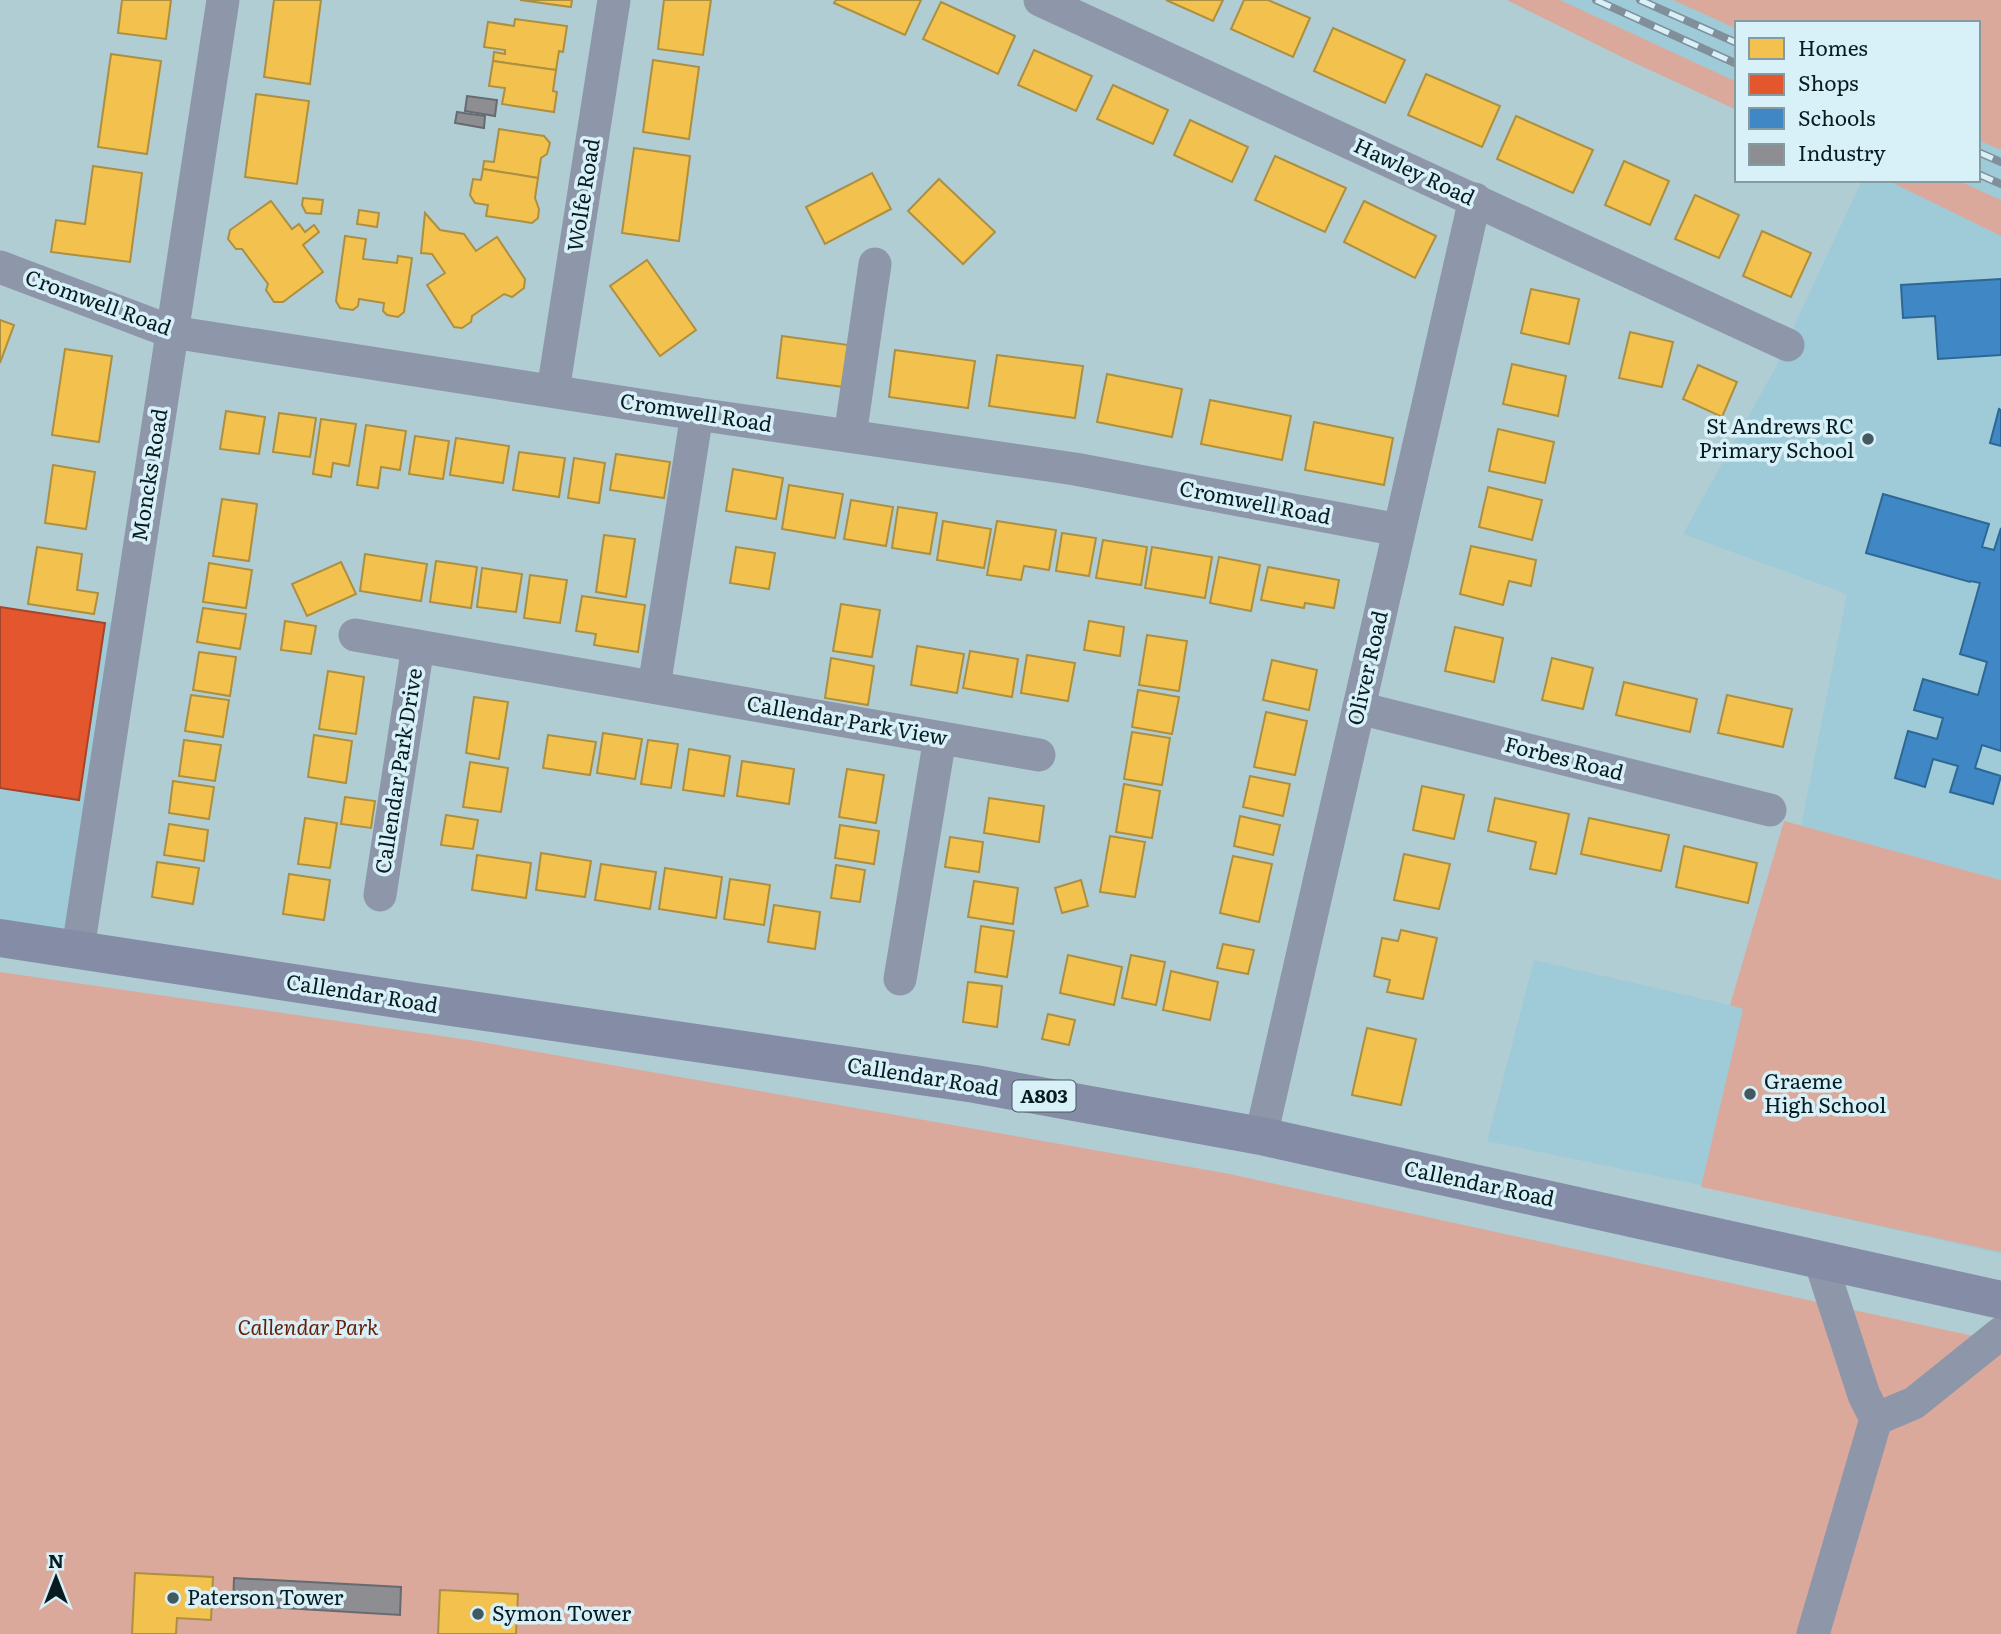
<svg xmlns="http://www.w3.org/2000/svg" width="2001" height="1634" font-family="Literata,serif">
  <rect width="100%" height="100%" fill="#b1cdd4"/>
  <!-- built -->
  <g fill="#9ecbd7">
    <polygon points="1507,0 1750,0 1737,23 1737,110 1626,59"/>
    <polygon points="1978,100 2001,110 2001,880 1801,826 1847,594 1683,534 1788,345 1795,324 1862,180 1978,180"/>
    <polygon points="0,607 132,626 78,949 0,938"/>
    <polygon points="1534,960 1743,1008 2001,1047 2001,1254 1700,1185 1487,1141"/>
  </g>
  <!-- green -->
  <g fill="#daa99c">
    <polygon points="1507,0 1560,0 1737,82 1737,110 1626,59"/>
    <polygon points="1673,0 2001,0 2001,150 1978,140 1978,23 1737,23 1737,29"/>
    <polygon points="1887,180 1957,180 2001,200 2001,236"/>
    <polygon points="1784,821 2001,880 2001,1252 1701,1187 1743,1009 1730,1005"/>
    <polygon points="0,972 476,1041 1230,1174 2001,1342 2001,1634 0,1634"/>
  </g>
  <!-- homes -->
  <g fill="#f2c14e" stroke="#ac8f40" stroke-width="2">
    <polygon points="122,0 171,0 166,39 118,33"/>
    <polygon points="274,0 321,0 310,84 264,77"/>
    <polygon points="520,0 572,0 571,7"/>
    <polygon points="664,0 711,0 703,55 658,49"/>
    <polygon points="836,0 921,0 905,35 834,3"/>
    <polygon points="1166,0 1223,0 1213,21"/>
    <polygon points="1244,0 1268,0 1310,18 1293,57 1231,29"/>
    <polygon points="941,2 1015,36 998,74 923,39"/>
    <polygon points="515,19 567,26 563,52 559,51 556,70 493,61 494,52 505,54 505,50 484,47 488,22 514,26"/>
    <polygon points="1333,28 1405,60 1385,103 1314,71"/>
    <polygon points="1034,50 1092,76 1076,111 1018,85"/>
    <polygon points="111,54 161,61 147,154 98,147"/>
    <polygon points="653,60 699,67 689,139 643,132"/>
    <polygon points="493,61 556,70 553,91 557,92 554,112 502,104 505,88 489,86"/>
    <polygon points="1426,74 1500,106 1482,147 1408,115"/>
    <polygon points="1113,85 1168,110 1153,144 1097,119"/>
    <polygon points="256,94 309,101 297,184 245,177"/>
    <polygon points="1516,116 1593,150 1573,193 1497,159"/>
    <polygon points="1190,120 1248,147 1232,182 1174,155"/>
    <polygon points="499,129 544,136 550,143 547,154 541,158 538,178 483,169 484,161 494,162"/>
    <polygon points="634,148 690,156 679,241 622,233"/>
    <polygon points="1275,156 1346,188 1325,232 1255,200"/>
    <polygon points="1624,161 1669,181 1650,225 1605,205"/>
    <polygon points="93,166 142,173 130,262 51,252 56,220 85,224"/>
    <polygon points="483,169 538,178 535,198 539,209 538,218 532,223 486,216 488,205 475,203 470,195 473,179 481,180"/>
    <polygon points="872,173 891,209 825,244 806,207"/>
    <polygon points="939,179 995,232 963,264 908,211"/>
    <polygon points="1695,195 1739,215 1719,258 1675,239"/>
    <polygon points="303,198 323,200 321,214 306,213 302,205"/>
    <polygon points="271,201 292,229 299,224 305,232 314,225 319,232 303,245 323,272 283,302 274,302 266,290 268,284 242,249 236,249 228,239 230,230"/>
    <polygon points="1364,201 1436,236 1415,278 1344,242"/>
    <polygon points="359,210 379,213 377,227 357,224"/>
    <polygon points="425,213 440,230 464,234 476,251 497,237 525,279 524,288 512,297 504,294 472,316 471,322 462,328 454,327 427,285 445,273 432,254 421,253"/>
    <polygon points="1762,231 1811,253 1791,297 1743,276"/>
    <polygon points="345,236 366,239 363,259 397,263 398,256 412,258 404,312 398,317 387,315 383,311 384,303 359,299 358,306 353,310 340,308 336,301"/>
    <polygon points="647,260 696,330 660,356 610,286"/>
    <polygon points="1531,289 1579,299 1569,344 1521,333"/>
    <polygon points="0,320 14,325 0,363"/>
    <polygon points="1630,332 1673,342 1662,387 1619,378"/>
    <polygon points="782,336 856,346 851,388 777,378"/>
    <polygon points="65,349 112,356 99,442 52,435"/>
    <polygon points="895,350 975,361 968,408 889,397"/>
    <polygon points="997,355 1083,366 1075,418 989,406"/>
    <polygon points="1512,364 1566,376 1558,416 1503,404"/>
    <polygon points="1698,365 1737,382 1722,417 1683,399"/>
    <polygon points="1107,374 1182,389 1172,437 1097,422"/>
    <polygon points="1210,400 1291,416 1282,460 1201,444"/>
    <polygon points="226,411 265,417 259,454 220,449"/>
    <polygon points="279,413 316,418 310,457 273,452"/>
    <polygon points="321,419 356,424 349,466 333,463 331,477 313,474"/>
    <polygon points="1314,422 1393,438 1384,485 1305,470"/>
    <polygon points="366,425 406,431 400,470 381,467 378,488 357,485"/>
    <polygon points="1498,429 1554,442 1545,483 1489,471"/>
    <polygon points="415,436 449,441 443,479 409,474"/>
    <polygon points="456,438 509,446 503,483 450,475"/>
    <polygon points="519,452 565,458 559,497 513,490"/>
    <polygon points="616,454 670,462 664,498 610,490"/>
    <polygon points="574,458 605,463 599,503 568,498"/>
    <polygon points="53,465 95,472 86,529 45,523"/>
    <polygon points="733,469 783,478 776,519 726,511"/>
    <polygon points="789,485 843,494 835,538 782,529"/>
    <polygon points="1488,487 1542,500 1532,540 1479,527"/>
    <polygon points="222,499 257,504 249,561 213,556"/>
    <polygon points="851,500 893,507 886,546 844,539"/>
    <polygon points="898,507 937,513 930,554 892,548"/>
    <polygon points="943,521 991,529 984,568 937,560"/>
    <polygon points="997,521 1056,530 1049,570 1024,566 1021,580 987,575"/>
    <polygon points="1062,533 1096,538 1089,576 1056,571"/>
    <polygon points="604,535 635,539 626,597 596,592"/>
    <polygon points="1103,540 1147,547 1141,585 1096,578"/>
    <polygon points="1471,546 1536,560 1531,586 1509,581 1503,605 1460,594"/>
    <polygon points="37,547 82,554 77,590 98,593 94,614 28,604"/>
    <polygon points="736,547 775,553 769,589 730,583"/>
    <polygon points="1152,547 1212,557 1205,598 1145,588"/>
    <polygon points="365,554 427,564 421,601 360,591"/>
    <polygon points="1219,557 1260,565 1251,611 1210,603"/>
    <polygon points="436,561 477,567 471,608 430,602"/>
    <polygon points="341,562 356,594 307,616 292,584"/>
    <polygon points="209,563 252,570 246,608 203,602"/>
    <polygon points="1268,567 1339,580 1334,608 1305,603 1304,608 1261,600"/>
    <polygon points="482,568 522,574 516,612 477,607"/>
    <polygon points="530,575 567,580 560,623 524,618"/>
    <polygon points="582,596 645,605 638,652 594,645 596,634 576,631"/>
    <polygon points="841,604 880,610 872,657 833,651"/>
    <polygon points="203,608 246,614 240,649 197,642"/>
    <polygon points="285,621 316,626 311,654 281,650"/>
    <polygon points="1089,621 1124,627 1120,656 1084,650"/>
    <polygon points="1455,627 1503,638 1494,682 1445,671"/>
    <polygon points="1147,635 1187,641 1179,691 1139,685"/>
    <polygon points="917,646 964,654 957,693 911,685"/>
    <polygon points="970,651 1018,659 1012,697 963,688"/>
    <polygon points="199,652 236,657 230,696 193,690"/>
    <polygon points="1027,655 1075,663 1068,701 1021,693"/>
    <polygon points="831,658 874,666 868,705 825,698"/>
    <polygon points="1552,658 1593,668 1583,709 1542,700"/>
    <polygon points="1272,660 1317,670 1309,710 1263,700"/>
    <polygon points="328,671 364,677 356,734 319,729"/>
    <polygon points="1624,682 1697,699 1690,732 1616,715"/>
    <polygon points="1138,690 1179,697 1172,734 1132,727"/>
    <polygon points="191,695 229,700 223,737 185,731"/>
    <polygon points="1727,695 1792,709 1783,747 1718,733"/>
    <polygon points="474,697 508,702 499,759 466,753"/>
    <polygon points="1266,712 1307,721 1295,775 1254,767"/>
    <polygon points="1132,732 1170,738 1162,785 1124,779"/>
    <polygon points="603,733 642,739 635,779 597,773"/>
    <polygon points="314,735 352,741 346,783 308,777"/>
    <polygon points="548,735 596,742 590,775 543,768"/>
    <polygon points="184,740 221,745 215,781 179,776"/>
    <polygon points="648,740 678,744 671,788 641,784"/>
    <polygon points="689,749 730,756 724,796 683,790"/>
    <polygon points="742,761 794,769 789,804 737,796"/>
    <polygon points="470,762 508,768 501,812 463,807"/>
    <polygon points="847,769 884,775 876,823 839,817"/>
    <polygon points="1250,776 1290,784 1283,816 1243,807"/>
    <polygon points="173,781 214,787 209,819 169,813"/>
    <polygon points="1124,784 1160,791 1152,838 1116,832"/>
    <polygon points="1422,786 1464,795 1454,839 1413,830"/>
    <polygon points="345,797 375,801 371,828 341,824"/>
    <polygon points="989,798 1044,806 1039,842 984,833"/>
    <polygon points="1495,798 1569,814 1556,874 1530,869 1536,842 1488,831"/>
    <polygon points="446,815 478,820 473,849 441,845"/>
    <polygon points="1240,816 1280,825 1273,855 1234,846"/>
    <polygon points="305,818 337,823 330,868 298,864"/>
    <polygon points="1589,818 1669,835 1661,871 1581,854"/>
    <polygon points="169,824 208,830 204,861 164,855"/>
    <polygon points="840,825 879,831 874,864 835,858"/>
    <polygon points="1110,836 1145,842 1135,897 1100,892"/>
    <polygon points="950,837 983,842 979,872 945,867"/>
    <polygon points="1684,846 1757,863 1748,903 1676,887"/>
    <polygon points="541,853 591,861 585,897 536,890"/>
    <polygon points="1404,854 1450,864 1439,909 1394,900"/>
    <polygon points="477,855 531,863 526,898 472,890"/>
    <polygon points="1233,856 1272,864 1259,922 1220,913"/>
    <polygon points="157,862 199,868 193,904 152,897"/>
    <polygon points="601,864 656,872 650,909 595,900"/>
    <polygon points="836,865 865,870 860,902 831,898"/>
    <polygon points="665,868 722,877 716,918 659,909"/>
    <polygon points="289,874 330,880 324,920 283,914"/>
    <polygon points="730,879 770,885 764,925 724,919"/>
    <polygon points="1081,880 1088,906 1062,913 1055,888"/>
    <polygon points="974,881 1018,888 1013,924 968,917"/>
    <polygon points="774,905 820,912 815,949 768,942"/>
    <polygon points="981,926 1014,931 1007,977 975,972"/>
    <polygon points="1401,930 1437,938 1423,999 1387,992 1390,980 1374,976 1382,938 1398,941"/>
    <polygon points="1223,944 1254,950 1248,974 1217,968"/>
    <polygon points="1068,955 1122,967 1114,1005 1060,993"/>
    <polygon points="1131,955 1165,962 1156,1005 1122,998"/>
    <polygon points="1171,971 1218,982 1210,1020 1163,1010"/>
    <polygon points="968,982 1002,986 997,1027 963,1022"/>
    <polygon points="1048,1014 1075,1020 1069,1045 1042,1039"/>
    <polygon points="1367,1028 1416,1039 1401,1105 1352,1095"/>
    <polygon points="135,1573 213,1577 211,1620 177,1618 176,1634 132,1634"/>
    <polygon points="440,1590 518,1594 516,1634 438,1634"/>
  </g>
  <!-- shops -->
  <polygon fill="#e4572e" stroke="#a2452a" stroke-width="2" points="0,607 105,623 79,800 0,788"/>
  <!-- schools -->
  <g fill="#3f88c5" stroke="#2e6794" stroke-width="2">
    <polygon points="2001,279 2001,355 1938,359 1935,316 1903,318 1901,285"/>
    <polygon points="1999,409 2001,410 2001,446 1990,443"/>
    <polygon points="1883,494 1989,524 1982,547 1994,550 2001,528 2001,751 1982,745 1975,768 2001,776 1993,804 1950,792 1958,766 1933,759 1925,787 1895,778 1908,731 1937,739 1943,718 1914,710 1923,679 1978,695 1987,662 1960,654 1980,583 1971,581 1970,582 1866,553"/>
  </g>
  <!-- industry -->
  <g fill="#8d8d92" stroke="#656b70" stroke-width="2">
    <polygon points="467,96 497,100 495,116 465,111"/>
    <polygon points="457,112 485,116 484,128 455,123"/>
    <polygon points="234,1578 401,1587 400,1615 233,1605"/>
  </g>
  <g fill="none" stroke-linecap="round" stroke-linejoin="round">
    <!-- minor -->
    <g stroke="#8e96aa" stroke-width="33">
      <polyline points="1040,0 1788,345"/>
      <polyline points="0,267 172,332 697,414 1075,469 1399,530"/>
      <polyline points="553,391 614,0"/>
      <polyline points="850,436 875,264"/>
      <polyline points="355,635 1039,755"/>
      <polyline points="654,687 697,414"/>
      <polyline points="1359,708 1770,810"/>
      <polyline points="380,895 418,646"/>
      <polyline points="78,949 223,0"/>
      <polyline points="900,979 940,738"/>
      <polyline points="1261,1136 1475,199"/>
      <polyline points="1820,1260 1864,1395 1876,1419 1914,1403 2001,1333"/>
      <polyline points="1813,1634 1876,1419"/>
    </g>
    <!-- major -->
    <polyline stroke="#858da6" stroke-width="38" points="0,938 417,1002 975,1084 1261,1136 2001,1300"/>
    <defs>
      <g id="rail">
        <polyline points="1596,0 1737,64"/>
        <polyline points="1640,0 1737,43"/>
        <polyline points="1978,152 2001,162"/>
        <polyline points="1978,174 2001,184"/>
      </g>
    </defs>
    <!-- rail casing -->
    <use href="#rail" stroke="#818f9a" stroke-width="8"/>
    <!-- rail -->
    <use href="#rail" stroke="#d8f1f8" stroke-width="5" stroke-dasharray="16" stroke-linecap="butt"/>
  </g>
  <!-- markers -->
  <g fill="#42595f" stroke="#d8f1f8" stroke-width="2.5">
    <circle cx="1868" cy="439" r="7"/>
    <circle cx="1750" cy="1094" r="7"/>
    <circle cx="173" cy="1598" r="7"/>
    <circle cx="478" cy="1614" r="7"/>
  </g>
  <g text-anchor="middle" stroke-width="7" stroke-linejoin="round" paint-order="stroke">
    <!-- shield labels -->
    <rect fill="#d8f1f8" stroke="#465b61" stroke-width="2" x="1012.5" y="1080.5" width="63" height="31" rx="5"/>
    <g font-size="19" font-weight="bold" fill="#071b20">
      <text x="1044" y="1103">A803</text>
    </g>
    <!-- street labels -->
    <g font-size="21" fill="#071b20" stroke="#d8f1f8">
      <text transform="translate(1414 172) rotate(25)" y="7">Hawley Road</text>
      <text transform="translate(584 195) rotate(-81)" y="7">Wolfe Road</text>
      <text transform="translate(98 303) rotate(20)" y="7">Cromwell Road</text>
      <text transform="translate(696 413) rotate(9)" y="7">Cromwell Road</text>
      <text transform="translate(150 475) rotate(-81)" y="7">Moncks Road</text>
      <text transform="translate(1255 503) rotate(11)" y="7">Cromwell Road</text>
      <text transform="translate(1368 668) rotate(-77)" y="7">Oliver Road</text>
      <text transform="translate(847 721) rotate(10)" y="7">Callendar Park View</text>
      <text transform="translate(1564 759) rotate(14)" y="7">Forbes Road</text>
      <text transform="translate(399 771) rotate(-81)" y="7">Callendar Park Drive</text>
      <text transform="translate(362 994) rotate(9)" y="7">Callendar Road</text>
      <text transform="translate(923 1077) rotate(9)" y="7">Callendar Road</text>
      <text transform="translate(1479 1184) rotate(12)" y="7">Callendar Road</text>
    </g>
    <!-- poi labels -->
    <g font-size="21" fill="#071b20" stroke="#d8f1f8" text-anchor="start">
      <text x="1854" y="434" text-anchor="end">St Andrews RC<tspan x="1854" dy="24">Primary School</tspan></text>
      <text x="1764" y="1089">Graeme<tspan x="1764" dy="24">High School</tspan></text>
      <text x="187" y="1605">Paterson Tower</text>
      <text x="492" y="1621">Symon Tower</text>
    </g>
    <!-- park labels -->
    <g font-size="21" font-style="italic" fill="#691c06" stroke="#d8f1f8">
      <text x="308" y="1335">Callendar Park</text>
    </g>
  </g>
  <!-- legend -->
  <rect x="1735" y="21" width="245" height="161" fill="#d8f1f8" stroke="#849ba2" stroke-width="2"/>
  <rect x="1749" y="38" width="35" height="21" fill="#f2c14e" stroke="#849ba2" stroke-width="2"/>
  <text x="1798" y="56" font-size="21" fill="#071b20">Homes</text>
  <rect x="1749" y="74" width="35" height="21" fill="#e4572e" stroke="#849ba2" stroke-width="2"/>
  <text x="1798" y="91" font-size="21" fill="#071b20">Shops</text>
  <rect x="1749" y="108" width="35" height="21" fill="#3f88c5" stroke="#849ba2" stroke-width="2"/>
  <text x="1798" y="126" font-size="21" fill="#071b20">Schools</text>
  <rect x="1749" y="144" width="35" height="21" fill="#8d8d92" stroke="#849ba2" stroke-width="2"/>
  <text x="1798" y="161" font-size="21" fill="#071b20">Industry</text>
  <!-- north arrow -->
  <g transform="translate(56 1578)" stroke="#d8f1f8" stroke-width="5" paint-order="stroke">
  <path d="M0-5L12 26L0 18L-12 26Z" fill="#071b20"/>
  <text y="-10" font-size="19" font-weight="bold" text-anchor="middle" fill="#071b20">N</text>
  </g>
</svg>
